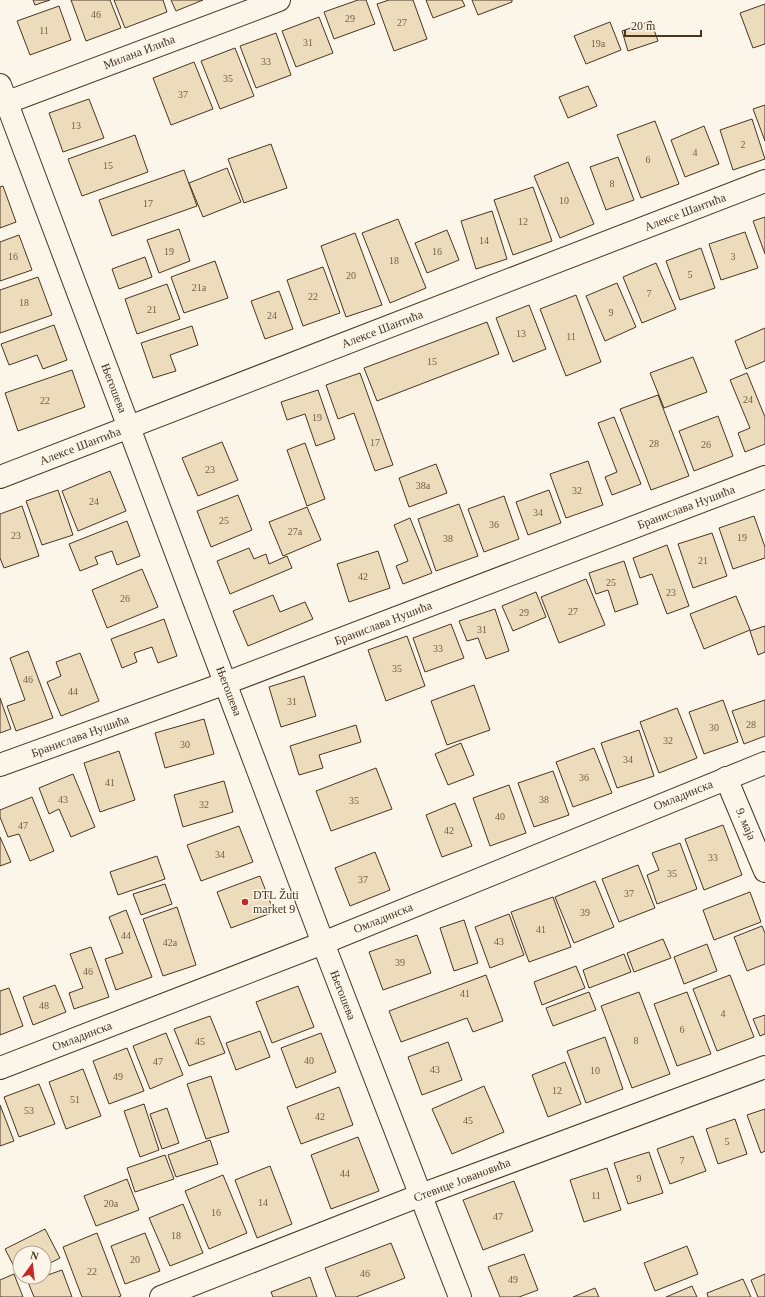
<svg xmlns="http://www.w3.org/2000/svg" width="765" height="1297" font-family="'Times New Roman',serif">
  <rect width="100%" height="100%" fill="#fbf6e9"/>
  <!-- building -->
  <g fill="#ecdcbc" stroke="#4a3520">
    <polygon points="33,0 50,0 35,5"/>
    <polygon points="71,0 110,0 121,28 86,41"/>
    <polygon points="114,0 163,0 167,12 125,28"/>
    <polygon points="171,0 203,0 176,11"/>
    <polygon points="358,0 366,0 375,24 334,39 324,12"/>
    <polygon points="389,0 413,0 427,39 394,51 377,4"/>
    <polygon points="426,0 462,0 465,6 433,18"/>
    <polygon points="472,0 512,0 512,2 478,15"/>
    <polygon points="765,4 765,44 753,48 740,13"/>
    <polygon points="59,6 71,40 30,55 17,21"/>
    <polygon points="319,17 333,53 296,67 282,31"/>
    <polygon points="651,21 658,41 628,51 622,31"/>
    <polygon points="610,22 621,50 586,64 574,36"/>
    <polygon points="276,33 291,75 256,88 240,46"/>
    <polygon points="235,48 254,96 220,109 201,61"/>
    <polygon points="194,62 213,109 171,125 153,78"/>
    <polygon points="588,86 597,106 568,118 559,97"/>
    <polygon points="89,99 104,138 63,152 49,113"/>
    <polygon points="765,105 765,141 753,109"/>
    <polygon points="752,119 765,159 733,170 720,130"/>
    <polygon points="655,121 679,184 641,198 617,135"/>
    <polygon points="704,126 719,164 685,177 671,140"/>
    <polygon points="135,135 148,172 82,196 68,159"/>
    <polygon points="271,144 287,188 244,203 228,159"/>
    <polygon points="618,157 634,200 606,210 590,167"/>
    <polygon points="568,162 594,224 560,238 534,176"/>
    <polygon points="227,168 241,202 203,217 189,183"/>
    <polygon points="184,170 197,206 112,236 99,200"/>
    <polygon points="3,186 16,222 0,228 0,187"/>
    <polygon points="533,187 552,241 513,255 494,200"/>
    <polygon points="492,211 507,259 476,269 461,221"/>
    <polygon points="765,217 765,254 753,221"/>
    <polygon points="398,219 426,288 390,303 362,233"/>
    <polygon points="179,229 190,261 159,273 147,240"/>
    <polygon points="447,230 459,260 427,273 415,243"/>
    <polygon points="745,232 758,268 721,280 709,244"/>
    <polygon points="355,233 382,305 346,317 321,246"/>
    <polygon points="19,235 32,270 0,281 0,242"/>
    <polygon points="701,248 715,288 680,300 666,261"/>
    <polygon points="145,257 152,277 119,289 112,269"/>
    <polygon points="215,261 228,298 184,313 171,277"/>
    <polygon points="656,263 676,309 642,323 623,277"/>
    <polygon points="323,267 340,313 303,326 287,280"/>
    <polygon points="38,277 52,315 0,333 0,290"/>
    <polygon points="617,283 636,327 605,341 586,296"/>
    <polygon points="167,284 180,319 137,334 125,299"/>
    <polygon points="279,291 293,329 265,339 251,301"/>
    <polygon points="576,295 601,362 566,376 540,309"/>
    <polygon points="529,305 546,349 513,362 496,318"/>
    <polygon points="487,322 499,354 377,401 364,368"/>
    <polygon points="54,325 67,360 43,369 37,355 9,365 1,344"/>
    <polygon points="192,326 198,345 170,355 176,371 153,378 141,343"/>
    <polygon points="765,328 765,361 746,369 735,341"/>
    <polygon points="693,357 707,392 664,408 650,373"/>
    <polygon points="72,370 85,407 18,431 5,393"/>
    <polygon points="360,373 393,465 375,471 354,413 338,419 326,385"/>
    <polygon points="747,373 765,417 765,444 745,452 738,433 750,428 730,380"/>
    <polygon points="318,390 335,439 316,446 305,414 287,420 281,402"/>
    <polygon points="658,395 689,476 651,490 620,409"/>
    <polygon points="718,416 733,456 694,471 679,431"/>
    <polygon points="614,417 641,484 612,495 605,477 617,472 598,423"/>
    <polygon points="222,442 238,480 198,496 182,458"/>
    <polygon points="305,443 325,499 307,506 287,450"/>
    <polygon points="588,461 603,505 566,518 550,474"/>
    <polygon points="436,464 447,493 409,507 399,478"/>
    <polygon points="110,471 126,511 78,531 62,491"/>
    <polygon points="58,490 73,535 42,545 26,501"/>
    <polygon points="549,490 561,523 528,535 516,502"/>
    <polygon points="238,495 252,530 211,547 197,511"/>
    <polygon points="504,496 519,539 484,552 468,509"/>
    <polygon points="459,504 478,556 436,571 418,519"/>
    <polygon points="22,506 39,556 4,568 0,558 0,514"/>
    <polygon points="307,507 321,540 283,556 269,522"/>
    <polygon points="754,516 765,547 765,558 733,569 719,528"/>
    <polygon points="410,518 432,573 403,584 396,566 408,561 394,525"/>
    <polygon points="127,521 140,556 117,565 112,551 95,557 98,564 80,571 69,544"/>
    <polygon points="712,533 727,576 693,588 678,544"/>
    <polygon points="667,545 689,606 667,614 652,574 640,578 633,558"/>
    <polygon points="249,548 254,559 266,554 269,564 287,556 292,568 230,594 217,561"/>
    <polygon points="378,551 390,588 349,602 337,564"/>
    <polygon points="624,561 638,604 615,612 608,590 596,594 589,573"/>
    <polygon points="142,569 158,607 107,628 92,590"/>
    <polygon points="586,579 605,625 559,643 541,597"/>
    <polygon points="536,592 546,617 513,631 502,606"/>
    <polygon points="273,595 280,612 305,602 313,619 248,646 233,611"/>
    <polygon points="736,596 750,630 704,649 690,614"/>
    <polygon points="495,609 509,651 486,659 478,638 467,641 459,621"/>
    <polygon points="164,619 177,656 158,663 152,647 134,653 137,662 122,668 111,639"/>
    <polygon points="451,624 464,658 425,672 413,638"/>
    <polygon points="765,626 765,652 758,655 750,631"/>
    <polygon points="407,636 425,686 386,701 368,650"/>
    <polygon points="28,651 53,718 16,731 7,706 25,700 10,658"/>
    <polygon points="80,653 99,701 61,716 47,682 61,676 56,662"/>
    <polygon points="304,676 316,716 281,727 269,687"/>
    <polygon points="474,685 490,730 447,745 431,701"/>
    <polygon points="0,698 11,729 0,733"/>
    <polygon points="723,700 738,742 704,754 689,712"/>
    <polygon points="765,700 765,736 744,744 732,711"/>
    <polygon points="677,708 697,758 659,773 640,722"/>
    <polygon points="204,719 214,754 165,768 155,733"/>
    <polygon points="356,725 361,742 319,755 323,768 299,775 290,746"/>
    <polygon points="639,730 654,776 617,788 601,743"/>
    <polygon points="461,743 474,775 448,785 435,754"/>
    <polygon points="594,748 612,793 573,807 556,762"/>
    <polygon points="119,751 135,800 100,812 84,763"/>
    <polygon points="376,768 392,809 331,831 316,791"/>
    <polygon points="553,771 569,815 534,827 518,783"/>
    <polygon points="73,774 95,827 71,837 59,809 49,814 39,788"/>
    <polygon points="224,781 233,812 183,827 174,795"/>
    <polygon points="509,785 526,833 490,846 473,798"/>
    <polygon points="32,797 54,851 30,861 19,834 8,837 0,817 0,810"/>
    <polygon points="455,803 472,846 442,857 426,815"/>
    <polygon points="723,825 742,875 704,890 685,839"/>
    <polygon points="239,826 253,862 201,881 187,845"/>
    <polygon points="0,837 11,862 0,866"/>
    <polygon points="680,843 697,889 657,904 647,875 659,870 652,853"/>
    <polygon points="375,852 390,890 350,906 335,868"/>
    <polygon points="157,856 165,879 118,895 110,872"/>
    <polygon points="638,865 655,908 619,922 602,879"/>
    <polygon points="260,876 274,912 231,928 217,892"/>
    <polygon points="595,881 614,927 574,943 555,897"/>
    <polygon points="165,884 172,904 141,915 133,894"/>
    <polygon points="750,892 761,922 714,940 703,910"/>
    <polygon points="553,897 571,947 529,962 511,912"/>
    <polygon points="177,907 196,965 163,976 143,919"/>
    <polygon points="126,910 152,977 116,990 105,959 123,953 109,917"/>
    <polygon points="509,914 524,955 490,968 475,927"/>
    <polygon points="464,920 478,963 454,971 440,928"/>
    <polygon points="762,926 765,933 765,964 747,971 734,937"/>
    <polygon points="417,935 431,973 383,990 369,952"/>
    <polygon points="663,939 671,958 634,972 627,953"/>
    <polygon points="707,944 717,971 684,984 674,957"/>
    <polygon points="91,947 109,997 74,1009 69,993 83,988 70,954"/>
    <polygon points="624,954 631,972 589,988 583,970"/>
    <polygon points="576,966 585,988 542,1005 534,982"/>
    <polygon points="486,975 503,1021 473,1032 467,1018 401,1042 389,1011"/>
    <polygon points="730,975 754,1037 717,1051 693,989"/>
    <polygon points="55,985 66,1012 33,1025 23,997"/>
    <polygon points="298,986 314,1027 272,1043 256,1002"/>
    <polygon points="9,988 23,1026 0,1035 0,991"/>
    <polygon points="589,992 596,1010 553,1026 546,1008"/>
    <polygon points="639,992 670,1074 632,1088 601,1006"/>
    <polygon points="687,992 711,1054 677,1066 654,1004"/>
    <polygon points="765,1015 765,1034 760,1036 753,1019"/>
    <polygon points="210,1016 225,1053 189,1066 174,1029"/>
    <polygon points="260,1031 270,1057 236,1070 226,1043"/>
    <polygon points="166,1033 183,1075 150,1089 133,1046"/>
    <polygon points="321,1033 336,1072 296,1088 281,1048"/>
    <polygon points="605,1037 623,1089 586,1103 567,1051"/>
    <polygon points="448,1042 462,1080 422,1095 408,1057"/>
    <polygon points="127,1048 144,1091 109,1104 93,1061"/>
    <polygon points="565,1062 581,1104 548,1117 532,1075"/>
    <polygon points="83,1069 101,1116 66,1129 49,1082"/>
    <polygon points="211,1076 229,1132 206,1139 187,1084"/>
    <polygon points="39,1084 55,1124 19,1137 4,1097"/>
    <polygon points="484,1086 504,1132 452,1154 432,1109"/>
    <polygon points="339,1087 353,1125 301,1144 287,1107"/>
    <polygon points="144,1104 159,1150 140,1157 124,1111"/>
    <polygon points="0,1105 14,1141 0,1146"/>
    <polygon points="167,1108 179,1143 162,1149 150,1114"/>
    <polygon points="765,1109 765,1151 761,1153 747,1115"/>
    <polygon points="735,1119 747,1154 718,1164 706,1129"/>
    <polygon points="693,1136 706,1171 670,1184 657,1149"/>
    <polygon points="358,1137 379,1191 331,1209 311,1155"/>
    <polygon points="210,1140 218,1164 176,1177 168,1155"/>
    <polygon points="649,1152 663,1193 628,1204 614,1163"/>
    <polygon points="165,1155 174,1179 135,1192 127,1168"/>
    <polygon points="270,1166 292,1224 257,1238 235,1180"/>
    <polygon points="607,1168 621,1210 584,1222 570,1180"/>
    <polygon points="223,1175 247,1233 209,1249 185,1191"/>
    <polygon points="127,1179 139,1210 96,1226 84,1196"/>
    <polygon points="514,1181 533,1231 483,1250 463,1200"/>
    <polygon points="183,1204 203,1253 170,1266 149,1218"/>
    <polygon points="45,1229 60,1258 44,1266 44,1253 20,1253 20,1278 5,1249"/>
    <polygon points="97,1233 121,1296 118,1297 82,1297 63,1247"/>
    <polygon points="145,1233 160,1271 125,1284 111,1246"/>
    <polygon points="391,1243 405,1278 356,1297 336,1297 325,1268"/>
    <polygon points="687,1246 698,1274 655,1291 644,1263"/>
    <polygon points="524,1254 538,1290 519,1297 500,1297 488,1267"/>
    <polygon points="62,1270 72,1297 34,1297 28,1282"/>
    <polygon points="14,1274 23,1297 0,1297 0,1280"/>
    <polygon points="765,1274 765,1297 758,1297 751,1280"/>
    <polygon points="310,1277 317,1297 273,1297 271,1292"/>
    <polygon points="743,1279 751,1297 708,1297 707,1293"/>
    <polygon points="692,1286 697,1297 666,1297"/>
    <polygon points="595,1288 599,1297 573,1297"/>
  </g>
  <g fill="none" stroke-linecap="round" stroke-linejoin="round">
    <defs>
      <g id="minor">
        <polyline points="0,85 323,943 460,1297"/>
        <polyline points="0,105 279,0"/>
        <polyline points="0,477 765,181"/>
        <polyline points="0,765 226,683 765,477"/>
        <polyline points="726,778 765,871"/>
        <polyline points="0,1068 323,943 765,763"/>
        <polyline points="161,1297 421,1195 765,1067"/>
      </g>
    </defs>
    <!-- minor casing -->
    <use href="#minor" stroke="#4a3520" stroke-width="24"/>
    <!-- minor -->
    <use href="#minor" stroke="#fbf6e9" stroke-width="22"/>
  </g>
  <!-- markers -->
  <circle fill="#c62828" stroke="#fbf6e9" stroke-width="1.5" cx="245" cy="902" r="4"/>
  <g text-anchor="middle" stroke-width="3" stroke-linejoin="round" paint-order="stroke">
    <!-- number labels -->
    <g font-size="10" fill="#725f47">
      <text x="96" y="18">46</text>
      <text x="350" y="22">29</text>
      <text x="402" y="26">27</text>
      <text x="44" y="34">11</text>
      <text x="308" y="46">31</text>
      <text x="598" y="47">19a</text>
      <text x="266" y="65">33</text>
      <text x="228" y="82">35</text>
      <text x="183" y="98">37</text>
      <text x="76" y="129">13</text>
      <text x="743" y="148">2</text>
      <text x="695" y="156">4</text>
      <text x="648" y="163">6</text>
      <text x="108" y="169">15</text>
      <text x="612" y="187">8</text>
      <text x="564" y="204">10</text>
      <text x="148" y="207">17</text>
      <text x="523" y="225">12</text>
      <text x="484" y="244">14</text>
      <text x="169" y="255">19</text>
      <text x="437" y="255">16</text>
      <text x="13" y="260">16</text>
      <text x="733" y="260">3</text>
      <text x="394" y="264">18</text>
      <text x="690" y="278">5</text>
      <text x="351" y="279">20</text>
      <text x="199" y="291">21a</text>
      <text x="649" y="297">7</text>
      <text x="313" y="300">22</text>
      <text x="24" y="306">18</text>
      <text x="152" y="313">21</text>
      <text x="611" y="316">9</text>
      <text x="272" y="319">24</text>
      <text x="521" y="337">13</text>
      <text x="571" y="340">11</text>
      <text x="432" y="365">15</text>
      <text x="748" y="403">24</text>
      <text x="45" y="404">22</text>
      <text x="317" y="421">19</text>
      <text x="375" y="446">17</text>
      <text x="654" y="447">28</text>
      <text x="706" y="448">26</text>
      <text x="210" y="473">23</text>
      <text x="423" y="489">38a</text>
      <text x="577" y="494">32</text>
      <text x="94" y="505">24</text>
      <text x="538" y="516">34</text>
      <text x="224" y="524">25</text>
      <text x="494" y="528">36</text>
      <text x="295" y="535">27a</text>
      <text x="16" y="539">23</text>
      <text x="742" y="541">19</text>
      <text x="448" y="542">38</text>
      <text x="703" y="564">21</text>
      <text x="363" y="580">42</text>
      <text x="611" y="586">25</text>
      <text x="671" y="596">23</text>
      <text x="125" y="602">26</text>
      <text x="573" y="615">27</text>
      <text x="524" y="616">29</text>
      <text x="482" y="633">31</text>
      <text x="438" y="652">33</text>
      <text x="397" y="672">35</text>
      <text x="28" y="683">46</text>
      <text x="73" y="695">44</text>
      <text x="292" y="705">31</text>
      <text x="751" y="728">28</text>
      <text x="714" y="731">30</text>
      <text x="668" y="744">32</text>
      <text x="185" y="748">30</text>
      <text x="628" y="763">34</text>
      <text x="584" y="781">36</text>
      <text x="110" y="786">41</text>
      <text x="63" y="803">43</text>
      <text x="544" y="803">38</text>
      <text x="354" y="804">35</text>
      <text x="204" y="808">32</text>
      <text x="500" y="820">40</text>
      <text x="23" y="829">47</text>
      <text x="449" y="834">42</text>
      <text x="220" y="858">34</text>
      <text x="713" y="861">33</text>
      <text x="672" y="877">35</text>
      <text x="363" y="883">37</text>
      <text x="629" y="897">37</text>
      <text x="585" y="916">39</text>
      <text x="541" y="933">41</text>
      <text x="126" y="939">44</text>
      <text x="499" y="945">43</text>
      <text x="170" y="946">42a</text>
      <text x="400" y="966">39</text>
      <text x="88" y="975">46</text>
      <text x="465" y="997">41</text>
      <text x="44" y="1009">48</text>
      <text x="723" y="1017">4</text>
      <text x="682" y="1033">6</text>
      <text x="636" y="1044">8</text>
      <text x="200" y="1045">45</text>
      <text x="309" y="1064">40</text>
      <text x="158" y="1065">47</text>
      <text x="435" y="1073">43</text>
      <text x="595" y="1074">10</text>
      <text x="118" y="1080">49</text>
      <text x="557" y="1094">12</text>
      <text x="75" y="1103">51</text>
      <text x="29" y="1114">53</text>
      <text x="320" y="1120">42</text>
      <text x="468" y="1124">45</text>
      <text x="727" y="1145">5</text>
      <text x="682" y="1164">7</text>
      <text x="345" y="1177">44</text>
      <text x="639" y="1182">9</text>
      <text x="596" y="1199">11</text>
      <text x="263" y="1206">14</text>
      <text x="111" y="1207">20a</text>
      <text x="216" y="1216">16</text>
      <text x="498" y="1220">47</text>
      <text x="176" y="1239">18</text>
      <text x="135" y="1263">20</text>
      <text x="92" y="1275">22</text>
      <text x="365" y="1277">46</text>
      <text x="513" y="1283">49</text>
    </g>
    <!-- street labels -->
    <g font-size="12" fill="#4a3520" stroke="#fbf6e9">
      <text transform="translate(139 52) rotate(-21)" y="4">Милана Илића</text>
      <text transform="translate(685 212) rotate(-21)" y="4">Алексе Шантића</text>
      <text transform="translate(382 329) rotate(-21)" y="4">Алексе Шантића</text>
      <text transform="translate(114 388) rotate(69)" y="4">Његошева</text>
      <text transform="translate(80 446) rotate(-21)" y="4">Алексе Шантића</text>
      <text transform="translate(686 507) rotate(-21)" y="4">Бранислава Нушића</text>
      <text transform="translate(383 623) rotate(-21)" y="4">Бранислава Нушића</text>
      <text transform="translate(229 691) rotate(69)" y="4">Његошева</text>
      <text transform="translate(80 736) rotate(-20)" y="4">Бранислава Нушића</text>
      <text transform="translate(683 795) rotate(-22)" y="4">Омладинска</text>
      <text transform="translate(746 824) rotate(67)" y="4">9. маја</text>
      <text transform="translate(383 918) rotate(-22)" y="4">Омладинска</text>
      <text transform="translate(343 995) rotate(69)" y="4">Његошева</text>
      <text transform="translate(82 1036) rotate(-21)" y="4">Омладинска</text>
      <text transform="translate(462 1180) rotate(-21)" y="4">Стевице Јовановића</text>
    </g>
    <!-- poi labels -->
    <g font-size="12" fill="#4a3520" stroke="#fbf6e9" text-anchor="start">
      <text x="253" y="899">DTL Žuti<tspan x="253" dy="14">market 9</tspan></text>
    </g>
  </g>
  <!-- north arrow -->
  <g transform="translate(32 1265) rotate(15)"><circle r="19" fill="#fbf6e9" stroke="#b4a999"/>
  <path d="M0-3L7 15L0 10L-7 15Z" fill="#c62828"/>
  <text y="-6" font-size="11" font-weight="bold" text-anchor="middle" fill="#4a3520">N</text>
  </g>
  <!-- scale -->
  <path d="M625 30v6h76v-6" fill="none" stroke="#4a3520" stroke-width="2"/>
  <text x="631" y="30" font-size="12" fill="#4a3520" stroke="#fbf6e9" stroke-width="3" paint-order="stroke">20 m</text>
</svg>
